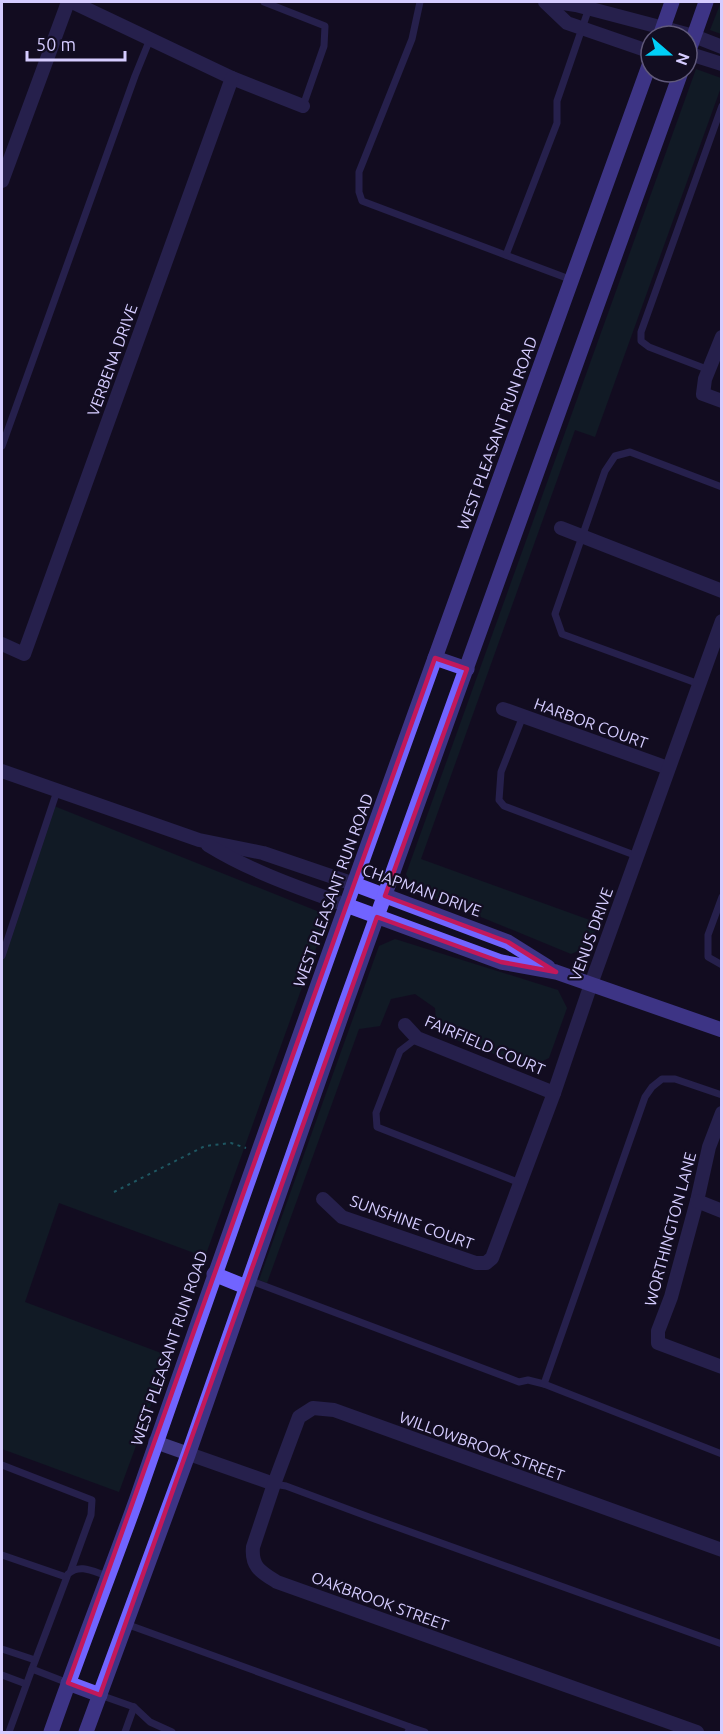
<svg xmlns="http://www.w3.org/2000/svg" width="723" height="1734" font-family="Ubuntu,sans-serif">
  <rect width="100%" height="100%" fill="#120d21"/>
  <!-- grass -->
  <g fill="#102a2a">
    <polygon points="721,2 722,2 721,34 710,30"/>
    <polygon points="696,69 721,78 720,90 595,437 575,430 421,859 598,923 590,946 571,954 413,889 406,874"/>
    <polygon points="54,806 317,911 324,926 205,1257 59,1203 25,1302 169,1356 119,1492 2,1449 2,950"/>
    <polygon points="395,939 558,990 567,1008 549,1058 530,1067 437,1033 435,1008 415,994 391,999 380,1026 359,1029 267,1283 259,1280 379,946"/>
  </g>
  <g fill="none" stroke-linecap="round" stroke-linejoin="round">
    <!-- path -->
    <polyline stroke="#2eb1b2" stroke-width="2" stroke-dasharray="3 4.5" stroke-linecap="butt" points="114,1192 205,1146 231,1143 246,1148"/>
    <!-- lane -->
    <g stroke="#3f3880" stroke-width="7">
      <polyline points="264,2 325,26 324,46 303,106"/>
      <polyline points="420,2 412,39 359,172 359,192 362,201 572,280"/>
      <polyline points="506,255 557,123 557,101 589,8"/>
      <polyline points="709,370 649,347 641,341 641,332 722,106"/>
      <polyline points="2,446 135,76 150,39"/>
      <polyline points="699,684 562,634 555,614 605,471 615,456 630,452 722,487"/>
      <polyline points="523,716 501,772 499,800 504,806 637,856"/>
      <polyline points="722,897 708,935 708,957 722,965"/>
      <polyline points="2,956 57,791"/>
      <polyline points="417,1038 400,1051 376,1113 377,1127 520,1183"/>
      <polyline points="249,1280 519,1382 528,1380 544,1384 722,1454"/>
      <polyline points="544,1384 645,1097 652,1087 662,1079 675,1079 722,1095"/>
      <polyline points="2,1465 92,1500 91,1515 71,1570"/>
      <polyline points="274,1484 286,1486 369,1517 722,1644"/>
      <polyline points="2,1555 66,1577"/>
      <polyline points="126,1624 410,1727 408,1732"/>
      <polyline points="2,1649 35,1660"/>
      <path d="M 32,1669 L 68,1574 C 80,1563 94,1572 107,1576"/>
      <polyline points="2,1675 26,1684"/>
      <polyline points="100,1695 134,1707 125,1732"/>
      <polyline points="134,1707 150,1722 172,1732"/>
      <polyline points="410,1727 425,1732"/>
      <polyline points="9,1732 32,1669 68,1683"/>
    </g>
    <!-- street -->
    <g stroke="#3f3880" stroke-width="14">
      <polyline points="72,2 232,78 303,106"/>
      <polyline points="545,2 567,23 651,52"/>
      <polyline points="556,2 576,5 694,36 722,47"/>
      <polyline points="687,53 722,64"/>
      <polyline points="2,181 68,2"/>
      <polyline points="722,337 705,379 703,394 722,401"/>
      <polyline points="561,528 722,591"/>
      <polyline points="2,644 24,654 232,78"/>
      <polyline points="503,709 668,768"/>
      <polyline points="2,771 199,840 263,853 354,884"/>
      <path d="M 208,845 C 252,872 299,888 346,905"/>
      <polyline points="405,1025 417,1038 554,1093"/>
      <polyline points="722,1113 709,1147 697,1201 671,1297 658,1331 658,1343 722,1367"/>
      <polyline points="323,1199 342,1217 476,1263 486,1263 492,1258 554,1093 591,984 722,621"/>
      <polyline points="697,1201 722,1211"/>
      <polyline points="155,1442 274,1484"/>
      <path d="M 697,1732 L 277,1582 C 261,1572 251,1567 253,1547 L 274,1484 L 299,1417 L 313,1408 L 334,1410 L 722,1550"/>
    </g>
    <!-- secondary -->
    <g stroke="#7164ff" stroke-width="15">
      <polyline points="660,36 672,2"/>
      <polyline points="687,56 706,2"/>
      <polyline points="435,658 467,669"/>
      <polyline points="354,884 508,942 548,967"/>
      <polyline points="346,905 501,962 556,972 722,1030"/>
      <polyline points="214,1274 246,1287"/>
      <polyline points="68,1683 100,1695"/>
      <path d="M 51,1732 C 78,1654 109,1576 137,1498 C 304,1017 478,539 651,60"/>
      <polyline points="86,1732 188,1455 344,1008 681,72"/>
    </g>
  </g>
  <!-- marked area -->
  <path d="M0 0H723V1734H0ZM 435,658 L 467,669 L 385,896 L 508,942 L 556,972 L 501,962 L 377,917 L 100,1695 L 68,1683 Z" fill="#120d21" fill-opacity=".55" fill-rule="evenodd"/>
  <path fill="none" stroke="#c2185b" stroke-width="4.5" stroke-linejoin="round" d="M 435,658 L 467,669 L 385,896 L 508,942 L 556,972 L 501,962 L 377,917 L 100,1695 L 68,1683 Z"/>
  <g text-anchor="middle" stroke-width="4.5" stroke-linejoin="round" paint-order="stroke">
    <!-- street labels -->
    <g font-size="16" fill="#d5ccff" stroke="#120d21">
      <text transform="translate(112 360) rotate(-70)" y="6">VERBENA DRIVE</text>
      <text transform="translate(497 433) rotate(-70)" y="6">WEST PLEASANT RUN ROAD</text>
      <text transform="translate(591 723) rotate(20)" y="6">HARBOR COURT</text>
      <text transform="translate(333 890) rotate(-70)" y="6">WEST PLEASANT RUN ROAD</text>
      <text transform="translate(422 890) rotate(20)" y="6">CHAPMAN DRIVE</text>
      <text transform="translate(591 934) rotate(-70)" y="6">VENUS DRIVE</text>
      <text transform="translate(485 1045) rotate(23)" y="6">FAIRFIELD COURT</text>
      <text transform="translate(412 1222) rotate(20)" y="6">SUNSHINE COURT</text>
      <text transform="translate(670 1229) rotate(-75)" y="6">WORTHINGTON LANE</text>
      <text transform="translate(169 1348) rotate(-71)" y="6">WEST PLEASANT RUN ROAD</text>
      <text transform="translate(482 1446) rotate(20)" y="6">WILLOWBROOK STREET</text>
      <text transform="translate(380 1601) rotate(20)" y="6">OAKBROOK STREET</text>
    </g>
  </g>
  <!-- border -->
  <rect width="723" height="1734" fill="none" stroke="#d5ccff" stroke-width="6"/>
  <!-- north arrow -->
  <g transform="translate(669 54) rotate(110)"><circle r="28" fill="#120d21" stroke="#60597a" stroke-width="1.5"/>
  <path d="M0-4.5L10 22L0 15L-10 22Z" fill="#00cff7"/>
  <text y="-9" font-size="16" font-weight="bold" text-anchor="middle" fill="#d5ccff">N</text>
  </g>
  <!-- scale -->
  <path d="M27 51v9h98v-9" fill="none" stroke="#d5ccff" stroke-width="3"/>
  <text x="36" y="51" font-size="18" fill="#d5ccff" stroke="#120d21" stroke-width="4.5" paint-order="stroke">50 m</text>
</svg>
